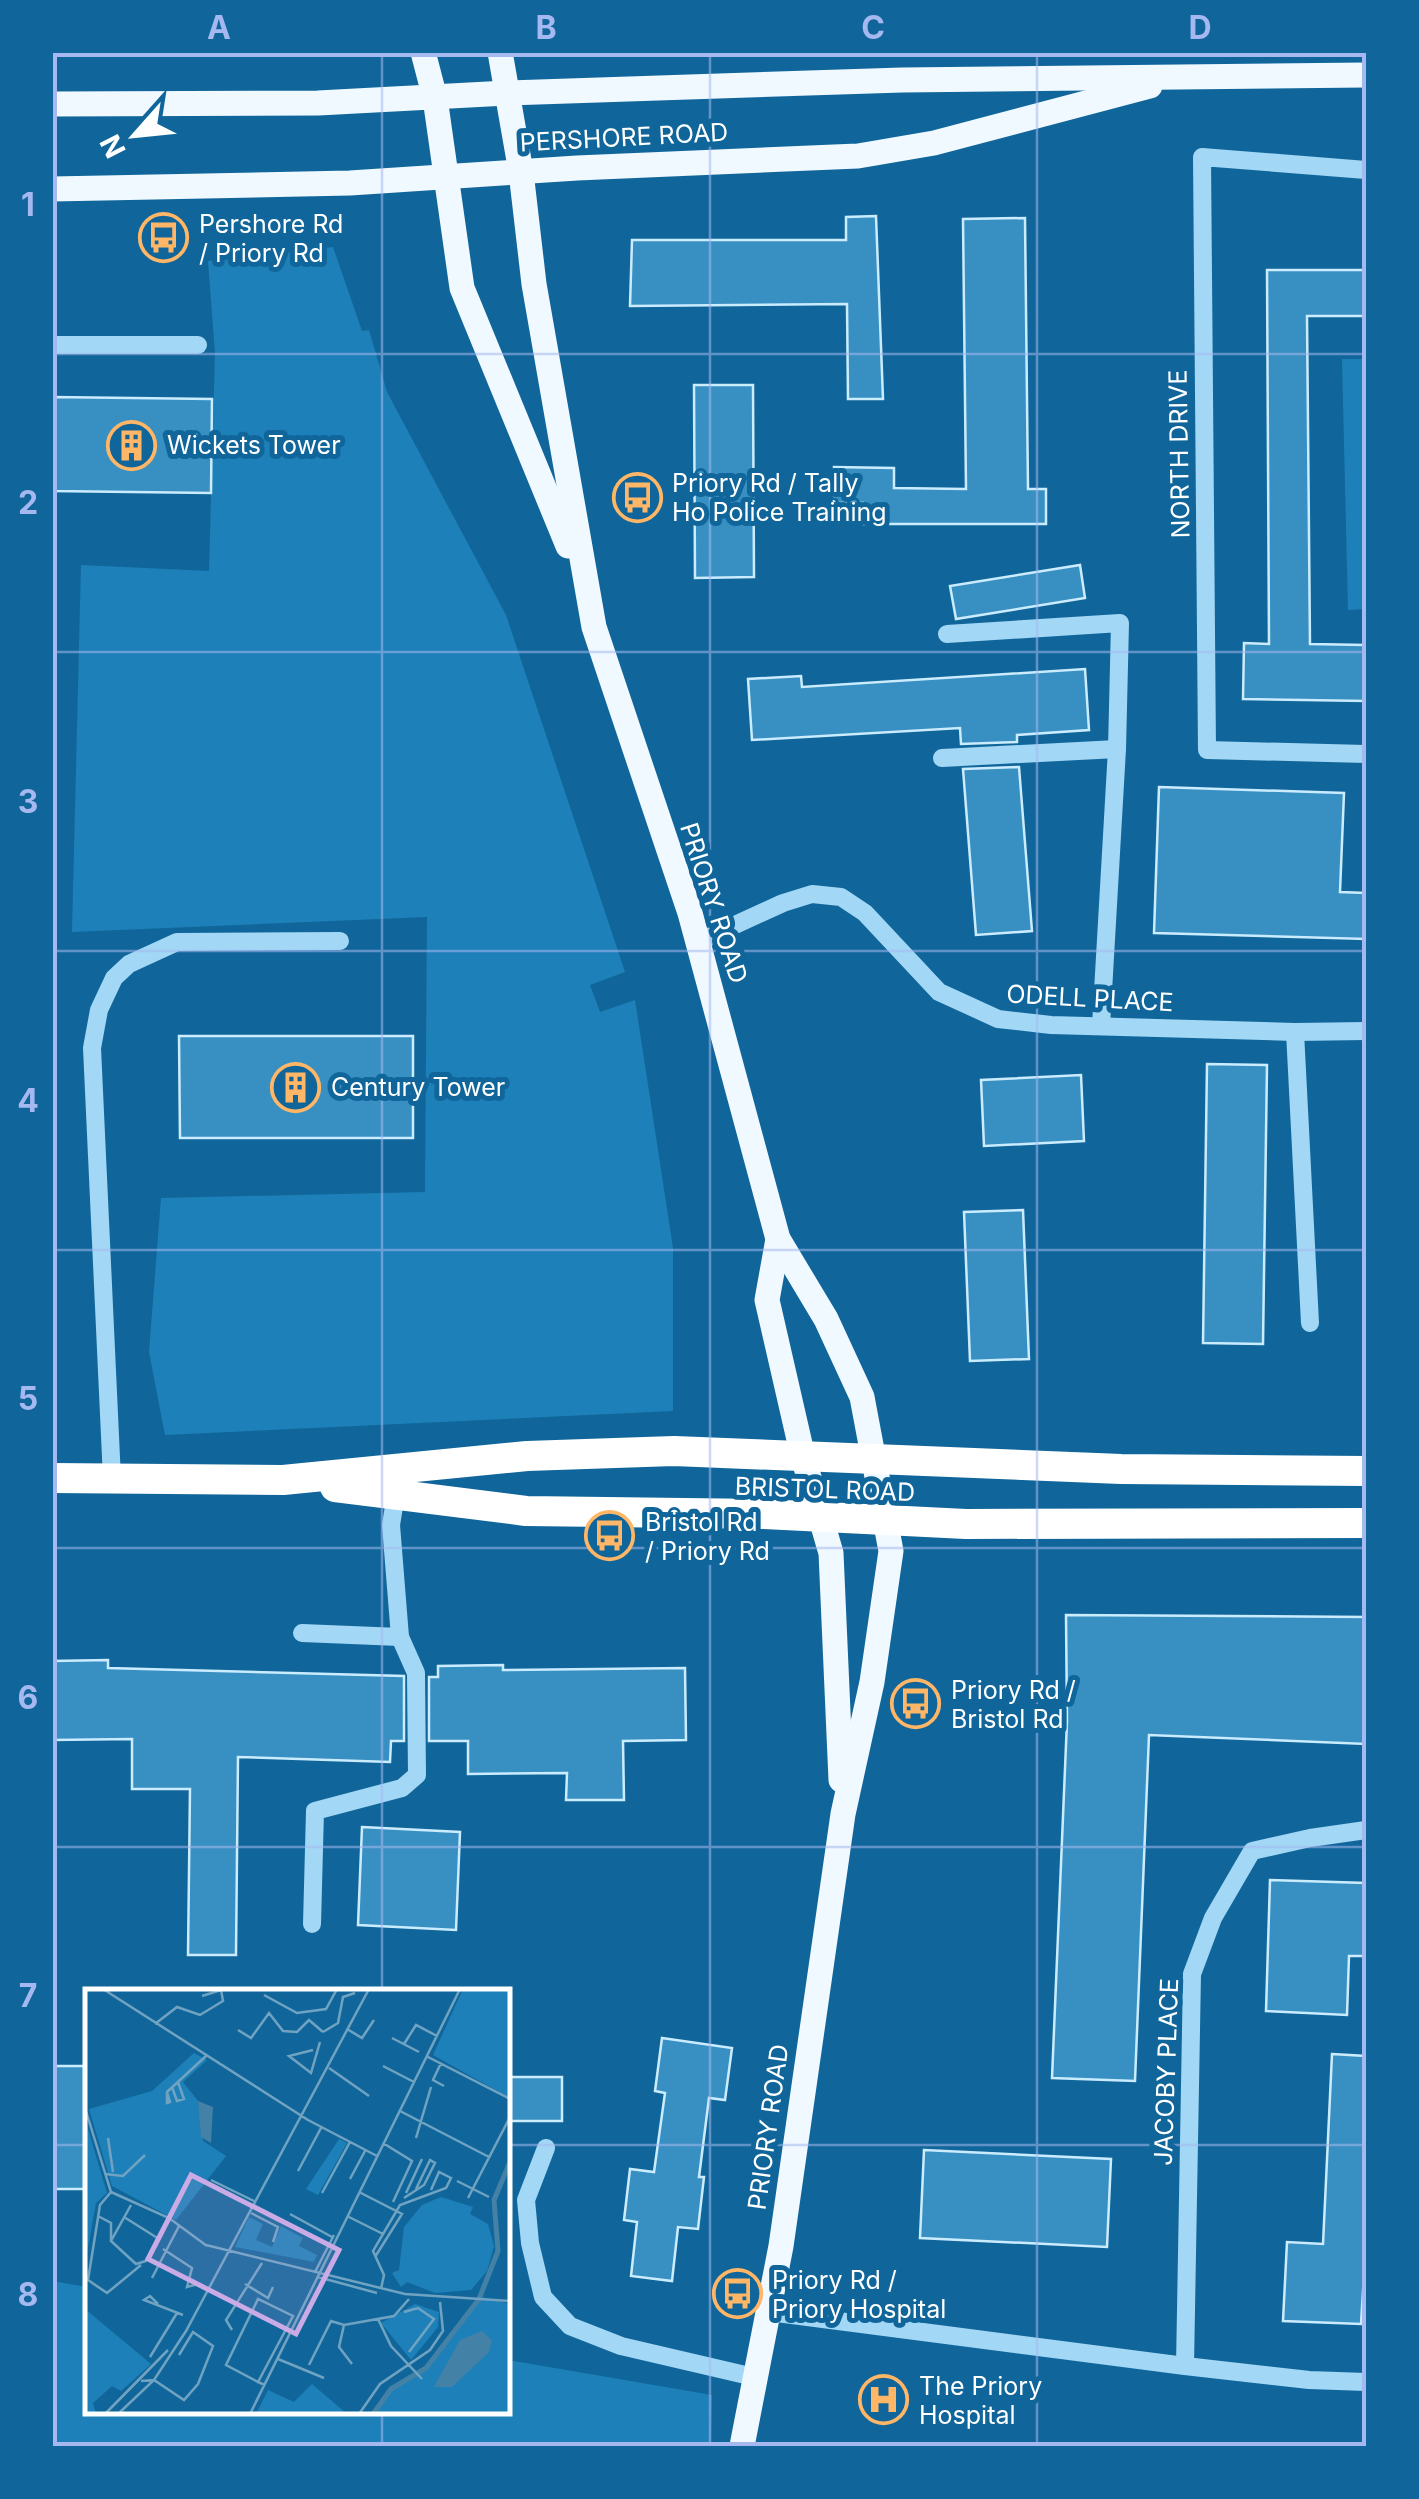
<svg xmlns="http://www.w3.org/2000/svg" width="1419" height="2499" font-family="Inter,sans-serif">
  <rect width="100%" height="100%" fill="#10669a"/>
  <!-- green -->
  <g fill="#1e80b8">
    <polygon points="333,247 362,331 369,330 387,392 506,615 625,972 590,985 600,1012 635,1000 673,1248 673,1411 165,1435 149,1352 161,1198 425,1192 427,917 72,932 81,565 209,571 215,353 208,261"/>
    <polygon points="1342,359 1366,359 1366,609 1348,610"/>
    <polygon points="52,2281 87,2287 88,2412 508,2412 508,2360 712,2395 711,2446 53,2446"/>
  </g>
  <!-- building -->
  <g fill="#3890c2" stroke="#cbecfe" stroke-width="2.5">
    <polygon points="876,216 883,399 848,399 847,304 630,306 632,240 846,240 846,217"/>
    <polygon points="1025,218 1028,489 1046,489 1046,524 863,524 863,503 834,503 834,467 894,468 894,488 966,489 963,219"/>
    <polygon points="1267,270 1366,270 1366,316 1307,316 1310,644 1366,645 1366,701 1243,699 1244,643 1269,644"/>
    <polygon points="694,385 753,385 754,577 695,578"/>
    <polygon points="52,397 212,399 211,493 52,491"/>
    <polygon points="1080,565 1085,598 956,619 950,586"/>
    <polygon points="1085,669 1089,730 1017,735 1017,742 961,744 960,728 752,740 748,679 801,676 802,687"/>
    <polygon points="1019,767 1032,931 976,935 963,769"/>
    <polygon points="1159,787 1344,793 1340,892 1366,893 1366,939 1154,933"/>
    <polygon points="179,1036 413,1036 413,1138 180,1138"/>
    <polygon points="1207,1064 1267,1065 1263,1344 1203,1343"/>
    <polygon points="1081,1075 1084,1141 984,1146 981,1080"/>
    <polygon points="1023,1210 1029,1359 970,1361 964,1212"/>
    <polygon points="1066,1615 1366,1617 1366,1744 1149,1735 1135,2081 1052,2078 1067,1721"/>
    <polygon points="108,1660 108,1668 404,1676 404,1741 391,1741 390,1762 238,1757 236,1955 188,1955 190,1789 132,1789 132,1739 52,1740 52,1661"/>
    <polygon points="503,1665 503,1670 685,1668 686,1740 623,1741 624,1800 566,1800 567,1773 468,1774 468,1741 429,1741 429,1677 438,1677 438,1666"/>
    <polygon points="362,1827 460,1832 456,1930 358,1925"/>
    <polygon points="1270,1880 1366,1883 1366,1956 1349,1956 1347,2015 1266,2011"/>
    <polygon points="662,2038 732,2048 725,2100 709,2098 699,2177 704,2177 698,2229 678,2227 672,2281 631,2276 637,2222 624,2220 630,2169 654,2172 665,2093 655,2091"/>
    <polygon points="1332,2054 1366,2056 1366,2242 1361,2324 1283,2321 1287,2242 1323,2244"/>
    <rect x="52" y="2066" width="36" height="123"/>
    <rect x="508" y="2077" width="54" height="44"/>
    <polygon points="924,2150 1111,2159 1107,2247 920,2238"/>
  </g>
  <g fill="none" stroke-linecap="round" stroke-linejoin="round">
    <!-- minor -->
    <g stroke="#a2d7f5" stroke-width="18">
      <polyline points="1366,170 1202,157 1207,750 1366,754"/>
      <polyline points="52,345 198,345"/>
      <polyline points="947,634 1120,623 1117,749 1101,1026"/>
      <polyline points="942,758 1117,749"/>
      <polyline points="698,942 783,903 812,894 841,897 865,913 939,992 998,1019 1051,1025 1295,1032 1366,1031"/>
      <polyline points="1295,1032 1310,1323"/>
      <polyline points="112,1479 92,1048 99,1010 114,978 129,964 177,942 340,941"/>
      <polyline points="302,1633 400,1637"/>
      <polyline points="312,1924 315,1811 402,1788 417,1775 416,1673 400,1637 391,1525 396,1494"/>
      <polyline points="546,2148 526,2200 530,2243 543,2297 570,2326 621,2346 754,2377"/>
      <polyline points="769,2312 1185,2366 1309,2380 1366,2382"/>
      <polyline points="1185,2366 1192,1974 1213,1918 1252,1851 1310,1838 1366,1830"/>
    </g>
    <!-- major -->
    <g stroke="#f0f9ff" stroke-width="25">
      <polyline points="423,52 435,98 462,288 568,546"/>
      <polyline points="500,52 521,172 534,284 594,627 690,913 778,1239 826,1319 862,1397 891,1551 872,1682 843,1814 781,2246 742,2446"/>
      <polyline points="52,104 318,103 507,93 902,80 1366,75"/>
      <polyline points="52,189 350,183 577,168 858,156 934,143 1150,86"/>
      <polyline points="778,1239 767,1300 803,1457 831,1553 841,1780"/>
    </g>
    <!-- highway -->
    <g stroke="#fff" stroke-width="30">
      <polyline points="52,1478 283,1480 527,1456 674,1451 1121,1469 1366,1471"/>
      <polyline points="335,1487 526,1511 764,1514 966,1524 1366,1523"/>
    </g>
  </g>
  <!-- grid -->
  <path fill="none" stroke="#a5b8ef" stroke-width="2.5" stroke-opacity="0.55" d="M 382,52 L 382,1992M 710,52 L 710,2446M 1037,52 L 1037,2446M 52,354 L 1366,354M 52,652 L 1366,652M 52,951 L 1366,951M 52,1250 L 1366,1250M 52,1548 L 1366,1548M 52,1847 L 1366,1847M 52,2145 L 88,2145M 508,2145 L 1366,2145M 382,2412 L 382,2446"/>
  <!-- icons -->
  <defs>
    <symbol id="bus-ring" viewBox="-11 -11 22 22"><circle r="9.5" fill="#10669a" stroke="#ffb666" stroke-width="1.5"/><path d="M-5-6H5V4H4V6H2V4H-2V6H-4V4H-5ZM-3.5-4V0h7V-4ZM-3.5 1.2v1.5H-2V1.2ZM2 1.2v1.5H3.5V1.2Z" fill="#ffb666"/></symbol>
    <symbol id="building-ring" viewBox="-11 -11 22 22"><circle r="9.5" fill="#10669a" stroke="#ffb666" stroke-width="1.5"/><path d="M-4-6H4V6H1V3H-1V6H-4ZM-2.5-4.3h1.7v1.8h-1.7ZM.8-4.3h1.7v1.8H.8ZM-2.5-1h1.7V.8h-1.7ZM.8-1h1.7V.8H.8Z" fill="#ffb666"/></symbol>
    <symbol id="hospital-ring" viewBox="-11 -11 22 22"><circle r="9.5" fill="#10669a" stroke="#ffb666" stroke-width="1.5"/><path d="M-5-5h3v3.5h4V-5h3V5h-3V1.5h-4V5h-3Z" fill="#ffb666"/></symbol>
  </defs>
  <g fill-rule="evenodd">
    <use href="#bus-ring" x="136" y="210" width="55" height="55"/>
    <use href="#building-ring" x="104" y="418" width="55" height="55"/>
    <use href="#bus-ring" x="610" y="470" width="55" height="55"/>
    <use href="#building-ring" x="268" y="1060" width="55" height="55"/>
    <use href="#bus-ring" x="582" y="1508" width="55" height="55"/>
    <use href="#bus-ring" x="888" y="1676" width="55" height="55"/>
    <use href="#bus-ring" x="710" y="2266" width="55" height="55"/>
    <use href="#hospital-ring" x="856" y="2372" width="55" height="55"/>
  </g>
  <g text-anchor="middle" stroke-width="10" stroke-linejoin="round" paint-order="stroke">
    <!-- street labels -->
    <g font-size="25" fill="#fff" stroke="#10669a">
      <text transform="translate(624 137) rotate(-3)" y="9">PERSHORE ROAD</text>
      <text transform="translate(1179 454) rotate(-91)" y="9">NORTH DRIVE</text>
      <text transform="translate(714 903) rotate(72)" y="9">PRIORY ROAD</text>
      <text transform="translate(1090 998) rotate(3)" y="9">ODELL PLACE</text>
      <text transform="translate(825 1489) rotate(2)" y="9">BRISTOL ROAD</text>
      <text transform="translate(1166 2072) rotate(-88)" y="9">JACOBY PLACE</text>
      <text transform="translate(768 2127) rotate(-82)" y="9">PRIORY ROAD</text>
    </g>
    <!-- poi labels -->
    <g font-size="25" fill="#fff" stroke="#10669a" text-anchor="start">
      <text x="199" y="233">Pershore Rd<tspan x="199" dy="29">/ Priory Rd</tspan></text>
      <text x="167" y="454">Wickets Tower</text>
      <text x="672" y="492">Priory Rd / Tally<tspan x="672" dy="29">Ho Police Training</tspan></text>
      <text x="331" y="1096">Century Tower</text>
      <text x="645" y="1531">Bristol Rd<tspan x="645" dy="29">/ Priory Rd</tspan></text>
      <text x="951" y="1699">Priory Rd /<tspan x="951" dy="29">Bristol Rd</tspan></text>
      <text x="772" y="2289">Priory Rd /<tspan x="772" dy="29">Priory Hospital</tspan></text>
      <text x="919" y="2395">The Priory<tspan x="919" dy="29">Hospital</tspan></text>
    </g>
  </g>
  <!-- overview -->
  <g transform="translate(85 1989)">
    <rect width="425" height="425" fill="#10669a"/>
    <path d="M 378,0 L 425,0 L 425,109 L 348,66 ZM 109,64 L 122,71 L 98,93 L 113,112 L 118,152 L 141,167 L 91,231 L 27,197 L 4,120 L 67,102 ZM 0,130 L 22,204 L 11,214 L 0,275 ZM 254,150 L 262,154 L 233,206 L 221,200 ZM 356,208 L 388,218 L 385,225 L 403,235 L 409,257 L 402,282 L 386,301 L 350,304 L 322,293 L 316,298 L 307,284 L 314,281 L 319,238 L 337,216 ZM 164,228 L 178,235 L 171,251 L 187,258 L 196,237 L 218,249 L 214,257 L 232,266 L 229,273 L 150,258 ZM 397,308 L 425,315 L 425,425 L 290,425 L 307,401 L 344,377 ZM 330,315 L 354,323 L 353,338 L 326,371 L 296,334 ZM 0,320 L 66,375 L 36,402 L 27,397 L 8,414 L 11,425 L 0,425 ZM 227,395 L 262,425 L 171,425 L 183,401 L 209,413 Z" fill="#1e80b8"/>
    <path d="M 113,112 L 128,118 L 126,154 L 116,148 ZM 397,342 L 407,351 L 404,363 L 367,398 L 349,398 L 375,351 Z" fill="#4481a6"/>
    <path fill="none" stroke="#4481a6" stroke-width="5" d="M 288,425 L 306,400 L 341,379 L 394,310 L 413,262 L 409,211 L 425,173"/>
    <path fill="none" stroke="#70a3c2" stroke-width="2.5" d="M 18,0 L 223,131 L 292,167M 179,6 L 212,24 L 241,20 L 252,0M 70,35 L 92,18 L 115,26 L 138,12 L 136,1 L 117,7M 262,40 L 277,49 L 289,31M 153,41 L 166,49 L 184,24 L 198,42 L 212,43 L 224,31 L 238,43M 238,43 L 253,34 L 258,8 L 270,4M 307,49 L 334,63M 319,55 L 331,36 L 352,47M 228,61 L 204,67 L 226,84 L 235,53M 341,67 L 425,110M 356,74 L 348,91 L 359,97M 298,77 L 329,93M 244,79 L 284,107M 87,98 L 92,112 L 99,110 L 93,93M 82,103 L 82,114 L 85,113 L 82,103 L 121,67M 0,119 L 26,203 L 84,229 L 122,257M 315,122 L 404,168M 23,149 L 28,183M 331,149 L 346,98M 298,154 L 327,172 L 308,213M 213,182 L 236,139M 20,185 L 38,187 L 60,166M 265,190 L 280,162M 126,191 L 169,212M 372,192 L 404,208M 26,203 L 15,216 L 3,291 L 22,304 L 56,276M 274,203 L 317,225 L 290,268M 237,204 L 265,153M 321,204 L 337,170M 319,209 L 339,196 L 350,174 L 345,171 L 331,200M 383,209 L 425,128M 46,216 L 26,252 L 51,275 L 61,272 L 84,229M 166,224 L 193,238 L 188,253M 205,225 L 247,248M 13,227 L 26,234 L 26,252M 262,227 L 298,245M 39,228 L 74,250M 121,256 L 320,305 L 425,312M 78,260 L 107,279 L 102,298 L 113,295M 230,283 L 249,246M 233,288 L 292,304M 67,289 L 94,237M 160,295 L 183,309 L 188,298M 296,300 L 299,286 L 288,262 L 315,216 L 361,199 L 366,189 L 354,183 L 346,201M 73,315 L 65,307 L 59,311 L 98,326M 319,323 L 333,319 L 349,330 L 324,363M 293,330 L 306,357 L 337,390M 259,336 L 254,358 L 267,375M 147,341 L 141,331 L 177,274M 65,368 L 92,324M 193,370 L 239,389M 224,376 L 246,332 L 259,336 L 309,327 L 324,310M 56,392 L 69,391 L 99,411 L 113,395 L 128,357 L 108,343 L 94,366M 173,393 L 208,327 L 173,310 L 141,376 L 173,393 L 180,396M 20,425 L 83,361M 33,425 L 69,391 L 101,342 L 284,0M 165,425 L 375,0M 274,425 L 295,395 L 345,361 L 358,342 L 355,313"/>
    <path fill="#caabe5" fill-opacity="0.15" stroke="#caabe5" stroke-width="5" d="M 106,186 L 254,261 L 211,345 L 63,270 Z"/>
    <rect width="425" height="425" fill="none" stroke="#fff" stroke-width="5"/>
  </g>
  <!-- border -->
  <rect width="1419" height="2499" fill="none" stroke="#10669a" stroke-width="110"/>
  <!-- north arrow -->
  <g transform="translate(135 135) rotate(243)" stroke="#10669a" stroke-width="8" paint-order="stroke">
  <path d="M0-8L18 38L0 25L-18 38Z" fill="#ffffff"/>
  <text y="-15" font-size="28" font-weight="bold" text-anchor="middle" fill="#ffffff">N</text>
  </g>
  <rect x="55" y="55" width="1309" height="2389" fill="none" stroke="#a5b8ef" stroke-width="4"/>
  <g font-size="32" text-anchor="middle" font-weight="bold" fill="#a5b8ef">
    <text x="219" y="39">A</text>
    <text x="546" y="39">B</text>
    <text x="873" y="39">C</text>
    <text x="1200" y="39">D</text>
    <text x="28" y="216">1</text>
    <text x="28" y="514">2</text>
    <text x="28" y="813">3</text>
    <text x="28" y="1112">4</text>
    <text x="28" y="1410">5</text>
    <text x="28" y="1709">6</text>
    <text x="28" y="2007">7</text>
    <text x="28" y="2306">8</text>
  </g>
</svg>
